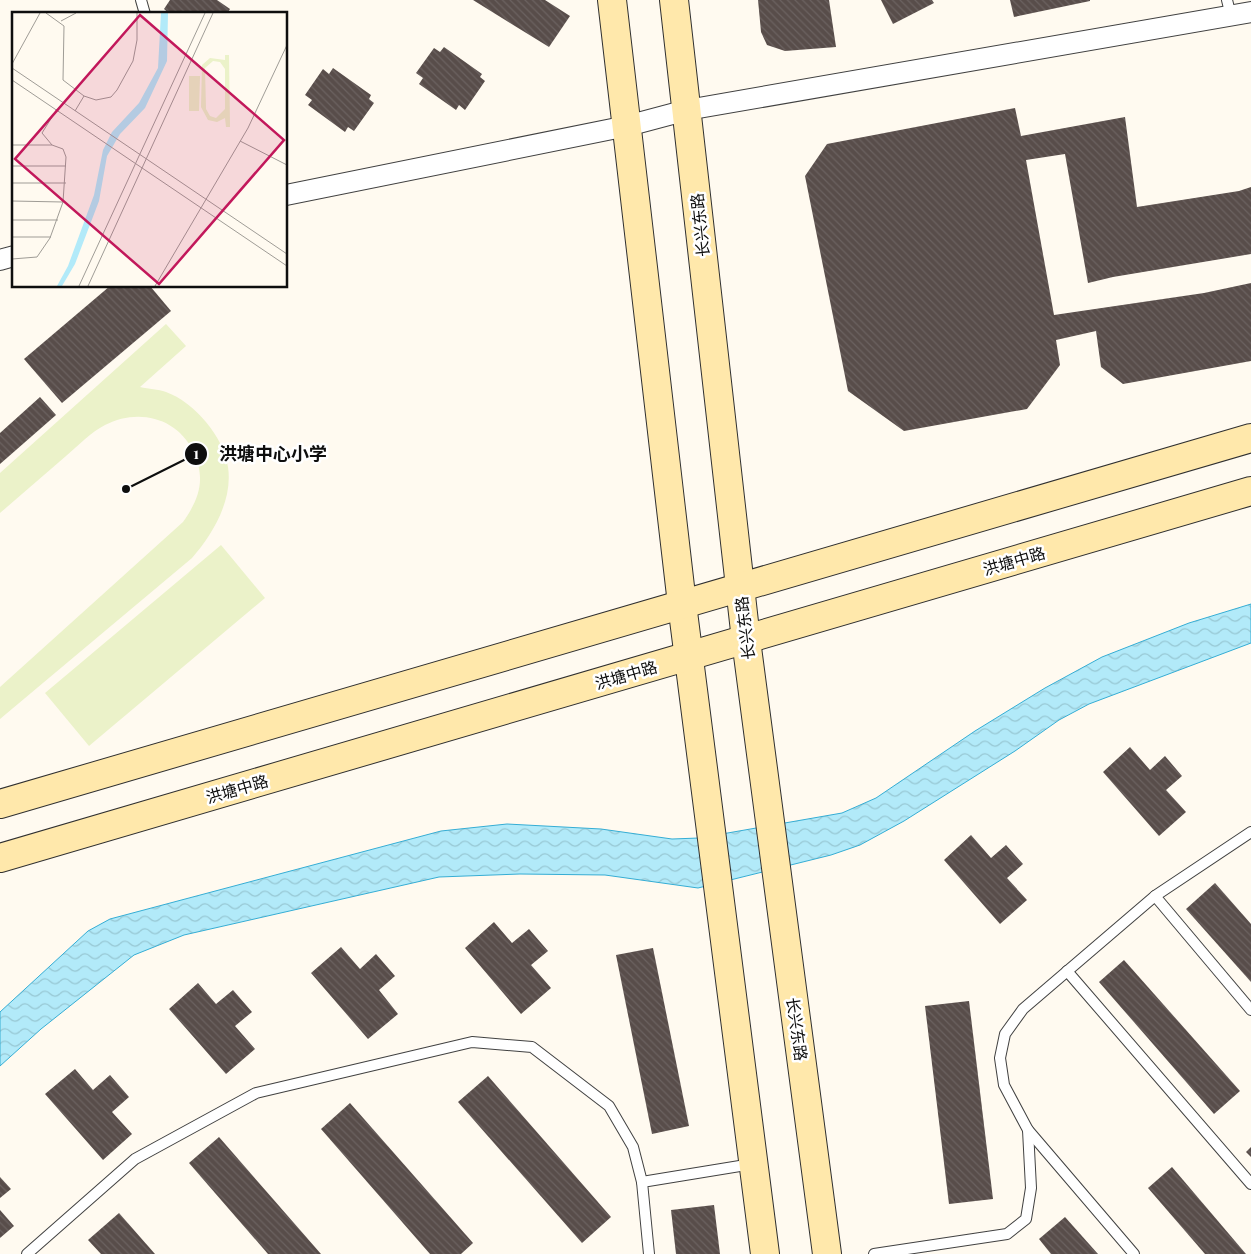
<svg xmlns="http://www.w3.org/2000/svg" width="1251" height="1254" font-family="'Playfair Display','Noto Sans SC',serif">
  <defs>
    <pattern id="water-waves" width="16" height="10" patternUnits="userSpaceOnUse" patternTransform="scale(1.25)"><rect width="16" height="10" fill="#b2eaf9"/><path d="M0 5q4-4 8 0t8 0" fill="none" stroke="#98c8d4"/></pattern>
    <pattern id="building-back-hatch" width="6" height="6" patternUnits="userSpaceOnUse" patternTransform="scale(1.25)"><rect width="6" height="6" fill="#584d4a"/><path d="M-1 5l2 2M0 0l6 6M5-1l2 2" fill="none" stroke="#6b6260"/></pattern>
  </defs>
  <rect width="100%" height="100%" fill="#fffaf0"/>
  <!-- pitch -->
  <g fill="#ebf2c9">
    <path d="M 166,324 L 186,346 L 140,387 C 149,389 158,389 166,392 C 194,402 224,437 228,467 C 233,500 213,534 192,558 L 0,719 L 0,687 L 183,522 C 200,498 206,478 193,451 C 177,417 137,408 105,425 C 91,432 79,445 66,456 C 44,475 22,494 0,513 L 0,473 Z"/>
    <polygon points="221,545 265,598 89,746 45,693"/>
  </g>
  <!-- water -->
  <polygon fill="url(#water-waves)" stroke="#35add4" points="1251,604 1251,643 1089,704 1059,720 1015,751 904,821 860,845 831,855 698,888 605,875 520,874 439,877 184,935 134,955 41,1029 0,1066 0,1012 88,931 110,919 441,831 507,824 601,829 672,839 699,838 842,813 876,798 975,731 1045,688 1102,657 1189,623"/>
  <!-- building -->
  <g fill="url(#building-back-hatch)">
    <polygon points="170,0 217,0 230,9 227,14 170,14 164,9"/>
    <polygon points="473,0 545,0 570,16 549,47"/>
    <polygon points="758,0 829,0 836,47 785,51 767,45 761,32"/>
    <polygon points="881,0 932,0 934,3 893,24"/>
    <polygon points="1010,0 1090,0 1090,1 1014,17"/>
    <polygon points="444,47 482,74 480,77 485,81 465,110 459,105 456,110 419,84 423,78 416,73 434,48 440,52"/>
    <polygon points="333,68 371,95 369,99 374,103 354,131 348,127 345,132 308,105 312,100 305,95 323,69 329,74"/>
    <polygon points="1015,108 1021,136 1125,117 1137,207 1239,191 1251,187 1251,254 1113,277 1088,283 1065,154 1026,160 1054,315 1204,293 1251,283 1251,361 1123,384 1101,367 1096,331 1056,340 1060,365 1027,409 904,431 848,391 805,176 827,144"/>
    <polygon points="110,286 150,286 171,311 62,403 24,359"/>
    <polygon points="40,397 56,415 0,464 0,433"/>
    <polygon points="1130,747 1150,770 1165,756 1182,776 1166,790 1186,812 1159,836 1103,772"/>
    <polygon points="971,835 991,858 1006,845 1023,864 1007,878 1027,900 1000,924 944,860"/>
    <polygon points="1215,883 1251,924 1251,982 1186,909"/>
    <polygon points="494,922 512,943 529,929 548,951 531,965 551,988 521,1014 465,948"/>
    <polygon points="341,947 360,969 376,954 395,976 379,990 398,1014 368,1039 311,973"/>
    <polygon points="653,948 689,1126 652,1134 616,955"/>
    <polygon points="1124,960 1240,1091 1214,1114 1099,982"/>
    <polygon points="198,983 216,1004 233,990 252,1012 235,1026 255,1049 226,1074 169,1009"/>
    <polygon points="969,1001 993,1199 949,1204 925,1006"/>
    <polygon points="75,1069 93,1090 110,1075 129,1097 112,1112 132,1134 103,1160 45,1094"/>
    <polygon points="488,1076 611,1217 582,1243 458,1102"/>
    <polygon points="350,1103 473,1243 461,1254 430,1254 321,1129"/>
    <polygon points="219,1137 321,1254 268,1254 189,1163"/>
    <polygon points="1251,1147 1251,1157 1246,1152"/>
    <polygon points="1172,1167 1246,1254 1205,1254 1148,1188"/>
    <polygon points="0,1177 11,1189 0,1198"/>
    <polygon points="714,1205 720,1254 676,1254 671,1210"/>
    <polygon points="0,1210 14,1226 0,1238"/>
    <polygon points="119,1213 155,1254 101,1254 88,1240"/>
    <polygon points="1065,1217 1098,1254 1051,1254 1039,1239"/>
  </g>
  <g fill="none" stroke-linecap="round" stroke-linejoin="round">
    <defs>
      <g id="lane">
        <polyline points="141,0 145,14"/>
        <polyline points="1227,0 1231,16"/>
        <polyline points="1155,896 1251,1010"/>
        <polyline points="1067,971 1251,1184"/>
        <polyline points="27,1254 135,1159 256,1093 472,1042 532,1047 609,1106 633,1147 642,1182"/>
        <polyline points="649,1254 642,1182 752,1164"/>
        <polyline points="874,1254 1007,1234 1026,1219 1031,1188 1028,1130"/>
        <polyline points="1134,1254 1028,1130 1004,1085 1000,1058 1005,1034 1023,1009 1155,896 1251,832"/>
      </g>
      <g id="street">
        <polyline points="286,195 627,126 687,110 1251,12"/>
        <polyline points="0,260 14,256"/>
      </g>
      <g id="secondary">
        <polyline points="612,0 682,604 765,1254"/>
        <polyline points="674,0 746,640 827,1254"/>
        <polyline points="0,804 1251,438"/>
        <polyline points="0,858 1251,491"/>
      </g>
    </defs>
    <!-- lane casing -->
    <use href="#lane" stroke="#414141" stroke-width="12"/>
    <!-- street casing -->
    <use href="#street" stroke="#414141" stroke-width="22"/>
    <!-- secondary casing -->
    <use href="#secondary" stroke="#303030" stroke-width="30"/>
    <!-- lane -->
    <use href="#lane" stroke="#fff" stroke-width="10"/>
    <!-- street -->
    <use href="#street" stroke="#fff" stroke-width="20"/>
    <!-- secondary -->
    <use href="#secondary" stroke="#ffe8ab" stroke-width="28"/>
  </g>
  <g text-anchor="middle" stroke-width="5" stroke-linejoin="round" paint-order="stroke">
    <!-- street labels -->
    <g font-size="16" fill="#0e0e0e" stroke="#fff">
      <text transform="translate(700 225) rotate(-96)" y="6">长兴东路</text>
      <text transform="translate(1014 561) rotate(-16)" y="6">洪塘中路</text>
      <text transform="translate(745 628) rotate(-97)" y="6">长兴东路</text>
      <text transform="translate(626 675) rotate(-16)" y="6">洪塘中路</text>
      <text transform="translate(237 789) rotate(-16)" y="6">洪塘中路</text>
      <text transform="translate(797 1029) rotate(82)" y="6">长兴东路</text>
    </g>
  </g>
  <!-- overview -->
  <g transform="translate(12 12)">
    <rect width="275" height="275" fill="#fffaf0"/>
    <path d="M 213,43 L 217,43 L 218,115 L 214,115 L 213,106 L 205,110 L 196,108 L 189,95 L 190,53 L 198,46 L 213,48 ZM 201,49 L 208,50 L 213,57 L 213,97 L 204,106 L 198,104 L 194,97 L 193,56 ZM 177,64 L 188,64 L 187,99 L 177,99 Z" fill="#ebf2c9" fill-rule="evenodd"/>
    <path d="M 149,1 L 156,1 L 155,49 L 133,96 L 108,122 L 95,144 L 87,189 L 63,252 L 50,274 L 45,274 L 56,254 L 82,183 L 91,138 L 100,120 L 127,91 L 146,56 Z" fill="#b2eaf9"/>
    <path fill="none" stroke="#9f9c96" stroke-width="1" d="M 34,1 L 52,14 L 51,68 L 72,84 L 63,99M 49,9 L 64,1M 0,52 L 28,1M 0,56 L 275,242M 0,68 L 275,254M 72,84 L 84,88 L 99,85 L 105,78 L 121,49 L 125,28 L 125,1M 228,129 L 275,153M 0,133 L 40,133 L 51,137 L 54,145 L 51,190 L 38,226 L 25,245 L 0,247M 40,133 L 30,121 L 45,97M 0,154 L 54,154M 0,171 L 54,171M 0,189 L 51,190M 0,208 L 46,208M 0,225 L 39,225M 67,274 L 193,1M 76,274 L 201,1M 143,274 L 236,116 L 275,33"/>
    <path fill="#c2185b" fill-opacity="0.15" stroke="#c2185b" stroke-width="2.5" d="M 128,3 L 272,128 L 147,272 L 3,147 Z"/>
    <rect width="275" height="275" fill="none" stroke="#0e0e0e" stroke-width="2.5"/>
  </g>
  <!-- callouts -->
  <path fill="none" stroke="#0e0e0e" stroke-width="2" d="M126 489L196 454"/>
  <g fill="#0e0e0e" stroke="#fff" stroke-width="2">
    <circle cx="126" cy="489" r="5"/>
    <circle cx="196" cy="454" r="12"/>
  </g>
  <g font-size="15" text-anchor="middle" font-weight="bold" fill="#fff">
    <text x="196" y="459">1</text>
  </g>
  <g font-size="18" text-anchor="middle" font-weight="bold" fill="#0e0e0e" stroke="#fff" stroke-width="5" stroke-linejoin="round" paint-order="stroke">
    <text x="273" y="460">洪塘中心小学</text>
  </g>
</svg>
